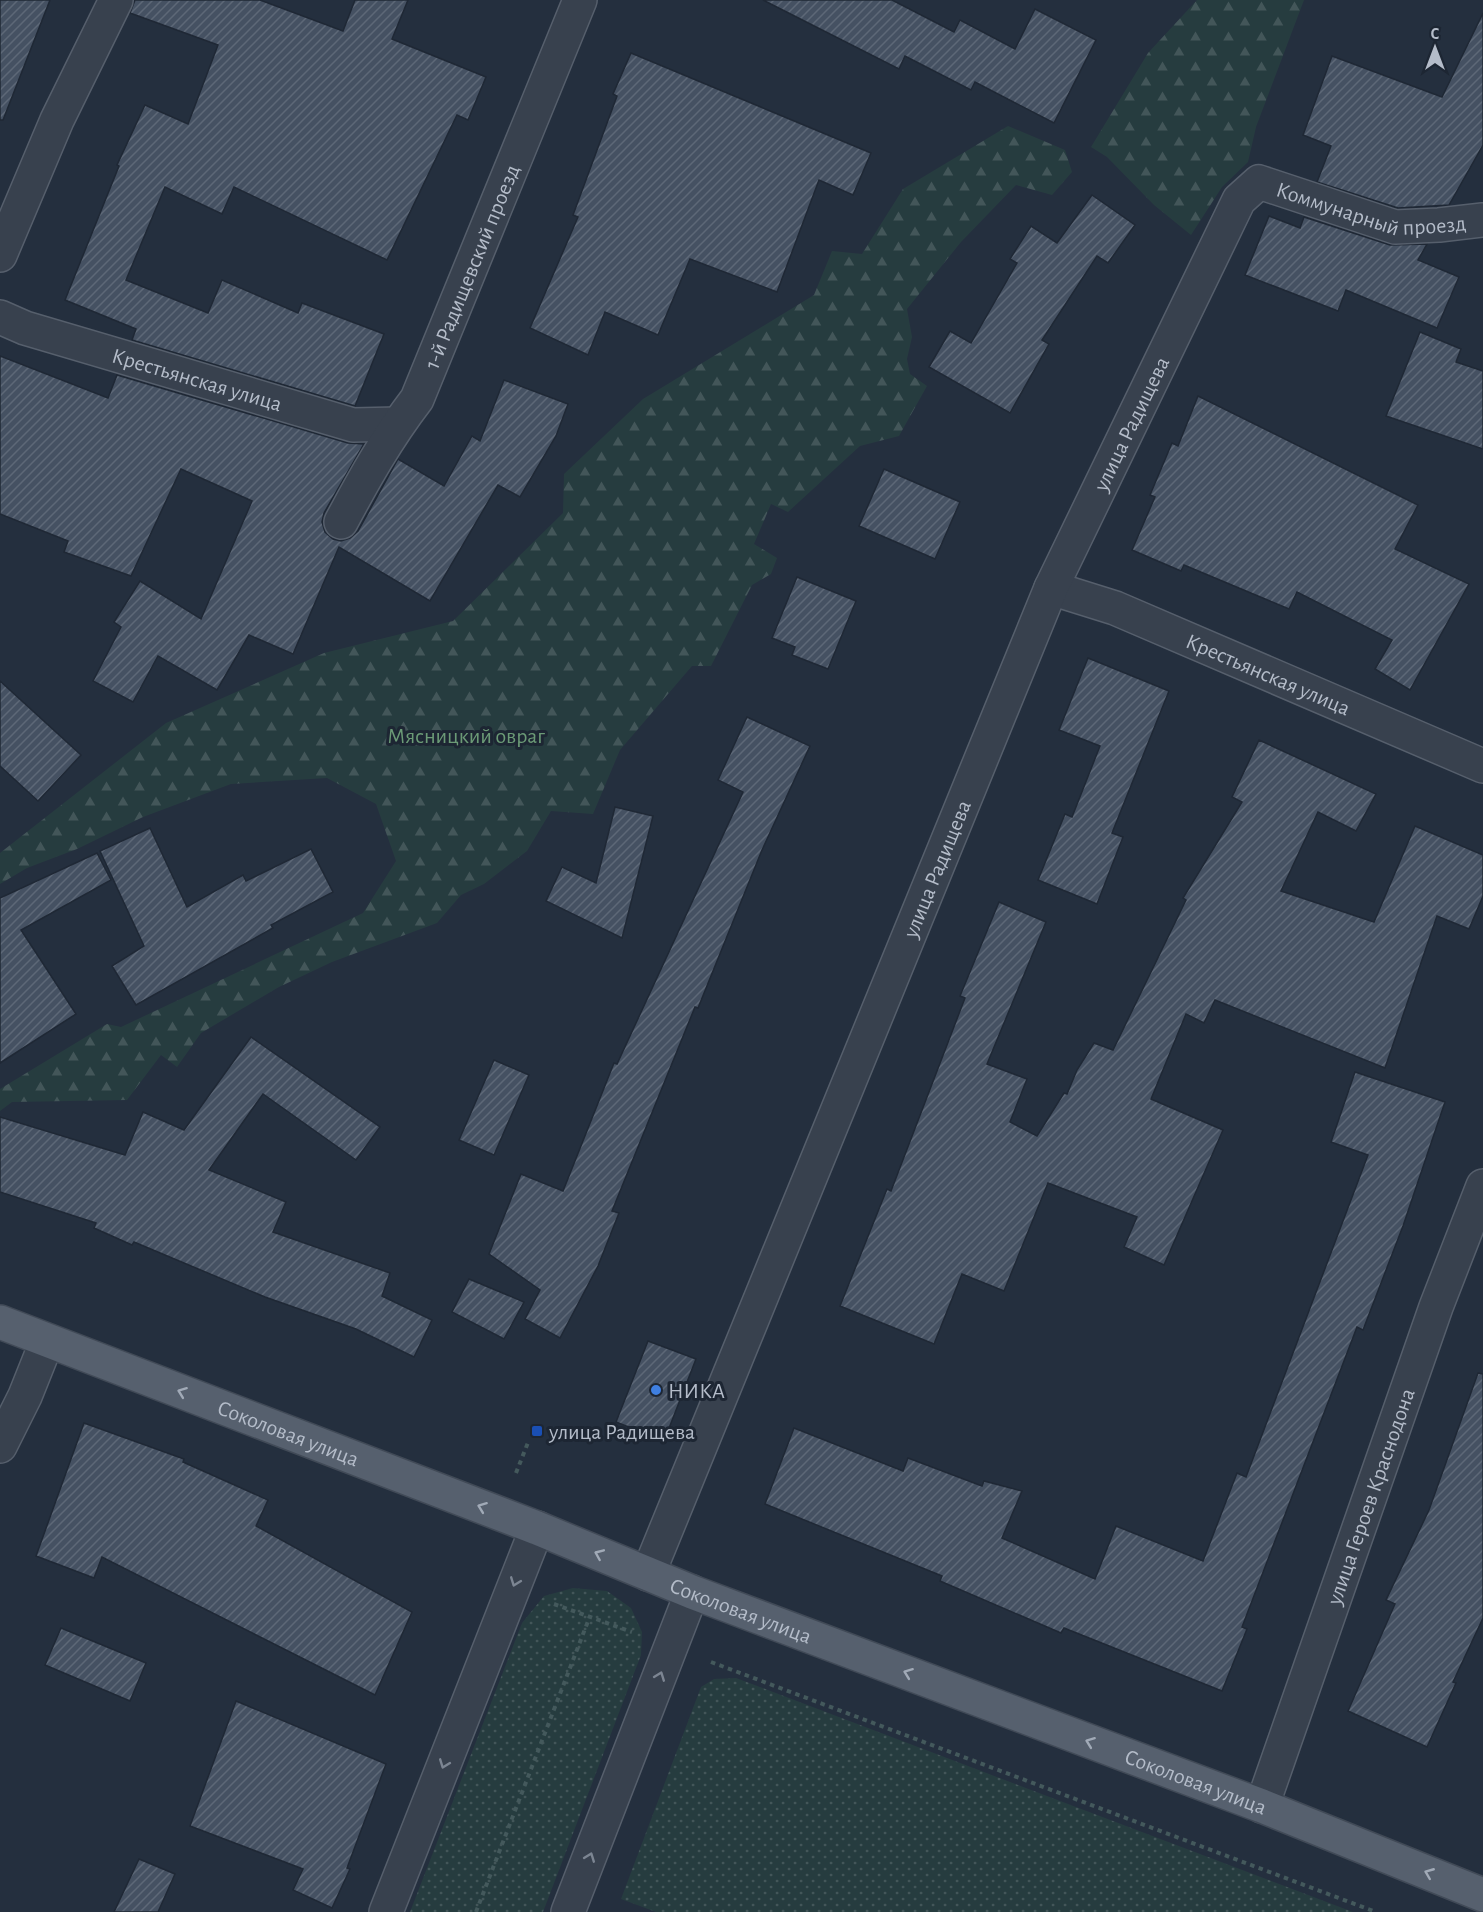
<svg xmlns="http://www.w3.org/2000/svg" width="1483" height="1912" font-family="'Alegreya Sans',sans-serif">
  <defs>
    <pattern id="green-dots" width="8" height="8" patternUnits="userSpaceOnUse" patternTransform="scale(1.5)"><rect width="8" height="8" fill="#263c3f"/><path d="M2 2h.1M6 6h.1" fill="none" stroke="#435659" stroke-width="1.8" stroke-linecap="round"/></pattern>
    <pattern id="forest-firs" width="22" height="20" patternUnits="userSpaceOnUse" patternTransform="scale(1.5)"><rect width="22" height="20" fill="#263c3f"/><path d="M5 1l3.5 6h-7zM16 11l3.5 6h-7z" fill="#435659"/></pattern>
    <pattern id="building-hatch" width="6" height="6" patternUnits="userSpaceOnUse" patternTransform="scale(1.5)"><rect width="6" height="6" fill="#455162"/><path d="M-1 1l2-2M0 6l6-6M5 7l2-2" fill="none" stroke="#5d6877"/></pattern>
  </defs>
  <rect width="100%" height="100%" fill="#242f3e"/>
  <!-- green -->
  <g fill="url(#green-dots)">
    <polygon points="573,1588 607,1591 631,1608 642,1632 641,1655 543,1912 410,1912 522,1623 544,1596"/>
    <polygon points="736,1678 1353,1912 656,1912 621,1899 701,1687 714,1679"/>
  </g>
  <!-- forest -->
  <g fill="url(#forest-firs)">
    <polygon points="1197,0 1304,0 1256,127 1248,162 1222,187 1191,235 1154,205 1107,157 1091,147 1148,53"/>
    <polygon points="1008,126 1065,150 1072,172 1052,195 1016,185 961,242 907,309 912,337 907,359 910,374 927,386 899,436 860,446 788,512 771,504 754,544 777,558 771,574 752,585 711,666 692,666 620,750 593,814 551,811 527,851 484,884 461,895 437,923 332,962 279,987 201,1033 177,1067 161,1055 127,1100 12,1102 0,1111 0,1089 107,1024 121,1027 363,913 396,861 376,804 327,778 231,784 143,817 77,849 27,868 0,884 0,853 166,723 324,653 453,621 563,513 564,474 643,399 814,295 832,251 862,254 903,189"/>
  </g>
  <!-- building -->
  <g fill="url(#building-hatch)" stroke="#1f2835" stroke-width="1.5">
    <polygon points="0,0 50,0 3,120 0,120"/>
    <polygon points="135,0 260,0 343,31 355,0 408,0 392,39 486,77 468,120 457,115 387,260 234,187 222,214 165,187 126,280 208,313 222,280 298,313 302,303 384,334 355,406 132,340 136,329 65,300 119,166 117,165 145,105 188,124 218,45 130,13"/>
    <polygon points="763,0 892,0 954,32 960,20 1015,49 1035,9 1096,40 1054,123 975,82 971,90 905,56 899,69"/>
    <polygon points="1483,13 1483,145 1449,205 1398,208 1317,182 1331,146 1303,135 1332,56 1442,97"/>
    <polygon points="631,53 871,153 853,195 819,180 777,292 690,259 658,335 605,312 588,355 530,328 578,217 573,215 617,96 613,94"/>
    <polygon points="1092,195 1135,225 1108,263 1097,256 1042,340 1049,344 1010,413 929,367 950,331 971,343 1017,263 1010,259 1031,226 1057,243"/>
    <polygon points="1269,216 1300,228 1304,217 1390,245 1427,244 1418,260 1459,277 1437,328 1346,290 1338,311 1245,275"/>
    <polygon points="1420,332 1461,349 1456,362 1483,371 1483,449 1386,416"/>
    <polygon points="0,356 108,398 117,375 348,443 364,444 324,513 322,522 325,532 333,539 341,541 350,538 358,531 398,459 444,486 472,436 480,441 504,380 568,404 556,436 520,497 498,485 430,601 339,547 293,654 249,635 217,690 158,656 133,702 93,681 121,627 114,622 140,581 201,619 252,501 181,469 131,576 64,552 68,541 0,514"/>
    <polygon points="1198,396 1418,505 1395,549 1469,584 1410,690 1375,669 1392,640 1297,592 1289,609 1184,565 1181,571 1132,550 1155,497 1150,495 1172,443 1178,446"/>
    <polygon points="884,469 960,502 935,559 859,526"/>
    <polygon points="797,577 856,601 828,669 792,655 795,647 772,638"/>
    <polygon points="1088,658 1169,691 1112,833 1123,837 1097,904 1038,880 1065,814 1072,817 1100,746 1059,730"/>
    <polygon points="0,681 81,755 38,801 0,766"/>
    <polygon points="747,717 810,746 762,850 698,1008 695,1007 612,1211 619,1213 598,1266 560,1338 525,1319 540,1290 489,1254 521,1174 563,1191 614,1063 617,1064 743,792 718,780"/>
    <polygon points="1259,740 1376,794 1356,831 1318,812 1281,891 1374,922 1415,826 1483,855 1483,896 1469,929 1437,916 1385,1068 1215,1000 1204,1023 1186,1014 1151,1099 1223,1130 1164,1265 1124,1247 1137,1217 1048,1183 1004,1291 962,1274 934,1344 840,1306 887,1189 891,1191 965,998 960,996 999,902 1046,922 987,1064 1027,1079 1010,1122 1037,1136 1064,1093 1067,1094 1077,1070 1094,1043 1113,1050 1186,900 1183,898 1242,802 1232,797"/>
    <polygon points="615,807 653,816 622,938 546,901 562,867 596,883"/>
    <polygon points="150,828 187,907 243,875 246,881 311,849 333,892 271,925 273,928 136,1005 112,966 144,946 100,851"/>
    <polygon points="97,853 111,880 21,930 76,1014 0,1063 0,898"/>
    <polygon points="251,1037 380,1127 356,1160 263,1094 209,1170 286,1202 273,1232 390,1273 382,1296 432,1320 414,1357 356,1329 265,1297 134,1242 132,1245 94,1228 96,1223 0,1192 0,1117 125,1155 143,1112 184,1130"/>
    <polygon points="494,1060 529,1075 494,1155 459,1140"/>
    <polygon points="1355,1072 1445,1102 1403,1226 1363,1330 1357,1327 1242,1627 1247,1629 1222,1691 1064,1628 1061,1633 940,1581 942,1576 765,1504 794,1428 903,1471 908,1458 982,1486 984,1481 1022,1491 1002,1538 1095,1579 1116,1526 1203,1561 1237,1473 1246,1477 1368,1155 1331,1142"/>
    <polygon points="469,1279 524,1302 504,1339 452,1312"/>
    <polygon points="648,1341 696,1359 664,1441 616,1422"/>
    <polygon points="1478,1373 1483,1374 1483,1618 1453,1682 1456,1683 1427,1747 1348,1711 1395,1604 1386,1600 1429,1510"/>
    <polygon points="84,1423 184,1459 183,1462 268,1500 256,1526 412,1612 375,1695 102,1557 94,1578 36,1556"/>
    <polygon points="61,1628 146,1663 130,1701 45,1665"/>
    <polygon points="236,1701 386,1764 347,1868 350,1869 332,1908 293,1890 303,1869 190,1826"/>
    <polygon points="139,1859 175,1874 158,1912 114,1912"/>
  </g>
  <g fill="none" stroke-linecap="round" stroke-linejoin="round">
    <defs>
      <g id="minor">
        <polyline points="0,255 57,120 116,0"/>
        <path id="s1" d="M 0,317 L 25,328 L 353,425 L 398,424"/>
        <path id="s2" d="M 341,522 C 364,479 387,438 417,399 L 580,0"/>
        <path id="s3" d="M 1051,588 L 1115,608 L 1483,766"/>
        <polyline points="0,1446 25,1396 47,1341"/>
        <path id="s4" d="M 648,1574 L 1051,588 L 1239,200 L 1259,182 L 1395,227 L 1439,225 L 1483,220"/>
        <path id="s5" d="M 1262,1806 L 1436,1307 L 1483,1186"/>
      </g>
      <g id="tertiary">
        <polyline points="386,1912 537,1528"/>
        <polyline points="568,1912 692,1592"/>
      </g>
      <g id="primary">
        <path id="s6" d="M 0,1322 L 537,1528 L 692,1592 L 1262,1806 L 1483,1895"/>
      </g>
    </defs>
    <!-- minor casing -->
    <use href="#minor" stroke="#565f6c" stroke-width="36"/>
    <!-- tertiary casing -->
    <use href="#tertiary" stroke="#565f6c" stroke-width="36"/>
    <!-- primary casing -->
    <use href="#primary" stroke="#414a57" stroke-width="36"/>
    <!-- path -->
    <g stroke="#44595c" stroke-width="4" stroke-dasharray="4.5 4.5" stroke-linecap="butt">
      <polyline points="516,1473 529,1440"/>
      <polyline points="554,1604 632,1632"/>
      <polyline points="711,1662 1376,1912"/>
      <polyline points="476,1912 590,1616"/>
    </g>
    <!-- minor -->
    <use href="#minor" stroke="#38414e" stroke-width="33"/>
    <!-- tertiary -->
    <use href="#tertiary" stroke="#38414e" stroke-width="33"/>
    <!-- primary -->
    <use href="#primary" stroke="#56606e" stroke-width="33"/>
  </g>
  <!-- one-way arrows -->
  <defs><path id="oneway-chevron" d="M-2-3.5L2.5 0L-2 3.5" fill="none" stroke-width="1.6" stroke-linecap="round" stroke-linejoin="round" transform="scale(1.5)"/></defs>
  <g stroke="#a1aab7">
    <use href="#oneway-chevron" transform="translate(182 1392) rotate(-159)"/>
    <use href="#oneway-chevron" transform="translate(482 1507) rotate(-159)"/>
    <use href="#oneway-chevron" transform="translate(599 1554) rotate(-157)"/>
    <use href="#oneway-chevron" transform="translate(908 1673) rotate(-159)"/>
    <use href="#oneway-chevron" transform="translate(1090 1742) rotate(-159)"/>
    <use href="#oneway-chevron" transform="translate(1429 1873) rotate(-158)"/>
  </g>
  <g stroke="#7c8592">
    <use href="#oneway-chevron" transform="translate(515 1582) rotate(111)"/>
    <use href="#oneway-chevron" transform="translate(660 1676) rotate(-69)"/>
    <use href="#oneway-chevron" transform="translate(444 1764) rotate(111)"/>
    <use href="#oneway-chevron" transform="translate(590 1857) rotate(-69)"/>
  </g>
  <!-- markers -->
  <circle fill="#3f7fe0" stroke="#1d2633" stroke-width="2" cx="656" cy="1390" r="6"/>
  <rect fill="#1a4fb4" stroke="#1d2633" stroke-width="2" x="531" y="1425" width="12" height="12" rx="3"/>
  <g text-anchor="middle" stroke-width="6" stroke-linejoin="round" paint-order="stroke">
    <!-- street labels -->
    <g font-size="22" fill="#b4bcc9" stroke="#1d2633">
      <text dy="8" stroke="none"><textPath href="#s4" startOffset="1640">Коммунарный проезд</textPath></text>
      <text dy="8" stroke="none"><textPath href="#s2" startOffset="288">1-й Радищевский проезд</textPath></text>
      <text dy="8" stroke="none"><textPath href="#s1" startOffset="207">Крестьянская улица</textPath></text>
      <text dy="8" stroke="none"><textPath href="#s4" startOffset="1248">улица Радищева</textPath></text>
      <text dy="8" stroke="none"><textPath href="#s3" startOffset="234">Крестьянская улица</textPath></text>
      <text dy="8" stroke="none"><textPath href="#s4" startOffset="762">улица Радищева</textPath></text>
      <text dy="8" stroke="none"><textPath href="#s6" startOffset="309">Соколовая улица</textPath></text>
      <text dy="8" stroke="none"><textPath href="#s5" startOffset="328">улица Героев Краснодона</textPath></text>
      <text dy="8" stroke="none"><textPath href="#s6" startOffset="795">Соколовая улица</textPath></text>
      <text dy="8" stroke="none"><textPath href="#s6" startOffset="1281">Соколовая улица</textPath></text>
    </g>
    <!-- park labels -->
    <g font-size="22" fill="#6b9a76" stroke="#1d2633">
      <text x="466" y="743">Мясницкий овраг</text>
    </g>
    <!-- poi labels -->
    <g font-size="22" fill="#b4bcc9" stroke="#1d2633" text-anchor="start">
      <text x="668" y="1398">НИКА</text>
      <text x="549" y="1439">улица Радищева</text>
    </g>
  </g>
  <!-- north arrow -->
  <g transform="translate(1435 48)" stroke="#1d2633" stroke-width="4.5" paint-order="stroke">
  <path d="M0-4.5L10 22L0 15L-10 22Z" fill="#b4bcc9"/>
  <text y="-9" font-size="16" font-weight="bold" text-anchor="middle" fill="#b4bcc9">С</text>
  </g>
</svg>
